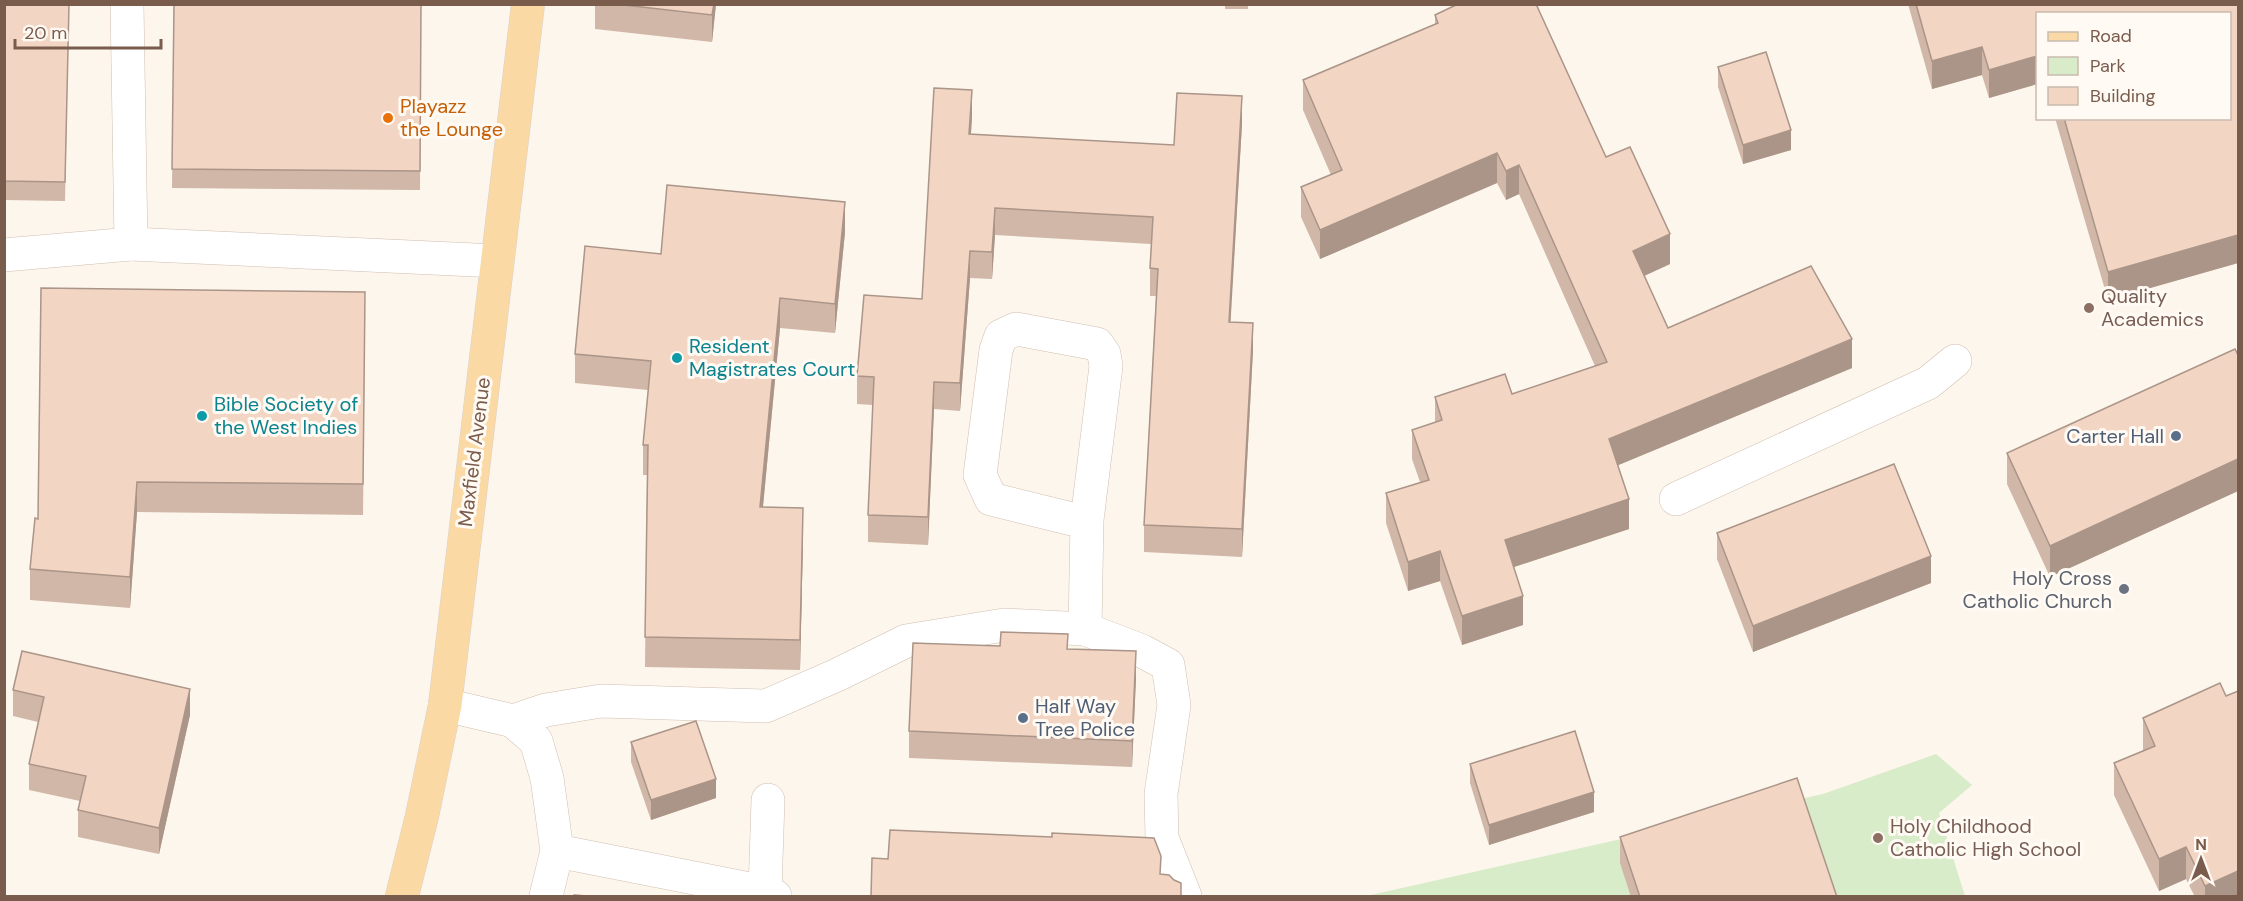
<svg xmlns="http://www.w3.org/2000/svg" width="2243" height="901" font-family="'DM Sans',sans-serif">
  <rect width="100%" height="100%" fill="#fdf6ec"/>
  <!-- green -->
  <polygon fill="#d8ecc9" points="1936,754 1972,785 1939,813 1965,896 1366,896 1823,794"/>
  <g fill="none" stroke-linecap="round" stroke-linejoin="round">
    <defs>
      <g id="minor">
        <polyline points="131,244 497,261"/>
        <polyline points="4,255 131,244 127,4"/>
        <polyline points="1676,499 1928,383 1955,361"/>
        <polyline points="1085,629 1087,520 1106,366 1104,354 1097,344 1016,329 1001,336 996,350 980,475 991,499 1076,520 1087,520"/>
        <polyline points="445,705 513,721 536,741 547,778 557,851 765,892 775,896"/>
        <polyline points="513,721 546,710 601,701 766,706 837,675 906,641 1004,625 1085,629 1142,651 1168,665 1174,705 1161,794 1162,838 1185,896"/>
        <polyline points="765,892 768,800"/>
        <polyline points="546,896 557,851"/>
      </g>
      <polyline id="major" points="402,896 422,816 445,705 528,4"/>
    </defs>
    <!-- minor casing -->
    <use href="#minor" stroke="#d1beb0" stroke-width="34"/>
    <!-- major casing -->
    <use href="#major" stroke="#dad1cd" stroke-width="34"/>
    <!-- minor -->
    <use href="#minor" stroke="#fff" stroke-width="33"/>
    <!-- major -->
    <use href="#major" stroke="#fbd9a5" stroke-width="33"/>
  </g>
  <!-- wall -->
  <g fill="#d1b7a8">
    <polygon points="4,4 69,4 65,201 4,200"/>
    <polygon points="174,4 421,4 420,190 172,188"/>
    <polygon points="595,4 716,4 712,42 595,29"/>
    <rect x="1225" y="4" width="23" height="5"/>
    <polygon points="1908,4 2238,4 2238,263 2108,300 2055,118 2229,118 2229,14 2037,14 2037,84 1989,98 1982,75 1932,89"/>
    <polygon points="1435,15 1606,157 1670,264 1644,276 1668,328 1852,368 1618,465 1629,529 1514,567 1523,625 1462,645 1440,581 1408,591 1386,523 1386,493 1420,482 1412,459 1412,430 1435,422 1435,397 1512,394 1595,366 1519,194 1506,200 1497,183 1320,259 1301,217 1301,187 1331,175 1303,110 1303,80 1435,24"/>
    <polygon points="1718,67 1791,150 1743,164 1718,87"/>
    <polygon points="972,117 971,134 1174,145 1242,124 1230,322 1253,350 1242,557 1144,552 1144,525 1156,296 1150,296 1150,268 1151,244 995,235 992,279 970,278 960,411 934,409 928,545 868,542 868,515 873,405 857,404 857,376 922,299"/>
    <polygon points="845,232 835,333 780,328 763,507 803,537 800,670 645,667 647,475 643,475 643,445 648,390 575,383 575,354 661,254"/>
    <polygon points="365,322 363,515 137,512 130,608 30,600 30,569 38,519"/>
    <polygon points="2238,355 2238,491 2050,577 2007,484 2007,453"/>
    <polygon points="1717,533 1931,583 1753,652 1717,559"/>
    <polygon points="1068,649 1136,678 1132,767 909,758 909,731"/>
    <polygon points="13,690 190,715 159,854 78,837 78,810 80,801 29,790 29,764 38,722 13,716"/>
    <polygon points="2143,718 2238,897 2195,897 2186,879 2159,891 2114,795 2114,763 2143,751"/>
    <polygon points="631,742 716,798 651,820 631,762"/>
    <polygon points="1470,764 1594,812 1489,845 1470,783"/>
    <polygon points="1620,837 1837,897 1631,897 1620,863"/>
  </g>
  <!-- shaded-wall -->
  <g fill="#aa9588">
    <polygon points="714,4 716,4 712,42 712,15"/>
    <polygon points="1982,47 1982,75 1932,89 1932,61"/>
    <polygon points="2037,56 2037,84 1989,98 1989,70"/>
    <polygon points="972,90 972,117 969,161 969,134"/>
    <polygon points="1242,96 1242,124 1229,349 1229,322"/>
    <polygon points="1791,130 1791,150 1743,164 1743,145"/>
    <polygon points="1497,153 1497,183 1320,259 1320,230"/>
    <polygon points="1519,165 1519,194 1506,200 1506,171"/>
    <polygon points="845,202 845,232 835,333 835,304"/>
    <polygon points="995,208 995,235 992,279 992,252"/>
    <polygon points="1670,234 1670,264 1633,281 1633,251"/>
    <polygon points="2238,235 2238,263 2108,300 2108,272"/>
    <polygon points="970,251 970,278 960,411 960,383"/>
    <polygon points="780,298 780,328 760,537 760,507"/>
    <polygon points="1253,323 1253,350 1242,557 1242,529"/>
    <polygon points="1852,339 1852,368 1609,469 1609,439"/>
    <polygon points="934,382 934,409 928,545 928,517"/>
    <polygon points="2238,459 2238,491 2050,577 2050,546"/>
    <polygon points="137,482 137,512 130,608 130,577"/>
    <polygon points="1629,499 1629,529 1505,570 1505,540"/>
    <polygon points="803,508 803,537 800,670 800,640"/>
    <polygon points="1440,551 1440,581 1408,591 1408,562"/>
    <polygon points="1931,556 1931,583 1753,652 1753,626"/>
    <polygon points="1523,596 1523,625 1462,645 1462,616"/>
    <polygon points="1136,651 1136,678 1132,767 1132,741"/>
    <polygon points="190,689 190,715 159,854 159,828"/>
    <polygon points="716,779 716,798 651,820 651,800"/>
    <polygon points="1594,792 1594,812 1489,845 1489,825"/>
    <polygon points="2186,847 2186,879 2159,891 2159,859"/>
    <polygon points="2238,871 2238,897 2205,897 2205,886"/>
  </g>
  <!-- building -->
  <g fill="#f3d5c3" stroke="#aa9588" stroke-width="1.5">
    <polygon points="4,4 69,4 65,182 4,181"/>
    <polygon points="174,4 421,4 420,171 172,169"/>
    <polygon points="615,4 714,4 712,15"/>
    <polygon points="1458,4 1536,4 1606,157 1630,147 1670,234 1633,251 1668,328 1811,266 1852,339 1609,439 1629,499 1505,540 1523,596 1462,616 1440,551 1408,562 1386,493 1429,480 1412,430 1442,420 1435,397 1505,374 1512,394 1607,362 1519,165 1506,171 1497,153 1320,230 1301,187 1342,170 1303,80 1438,23 1435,15"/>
    <polygon points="1916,4 2238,4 2238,235 2108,272 2064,118 2229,118 2229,14 2037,14 2037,56 1989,70 1982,47 1932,61"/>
    <polygon points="1766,52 1791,130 1743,145 1718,67"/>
    <polygon points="934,88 972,90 969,134 1174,145 1177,93 1242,96 1229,322 1253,323 1242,529 1144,525 1158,269 1150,268 1153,217 995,208 992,252 970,251 960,383 934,382 928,517 868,515 874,377 857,376 864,295 922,299"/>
    <polygon points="667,185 845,202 835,304 780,298 760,507 803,508 800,640 645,637 648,445 643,445 651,361 575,354 585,246 661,254"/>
    <polygon points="41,288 365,292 363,484 137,482 130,577 30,569 35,518 38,519"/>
    <polygon points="2235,349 2238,355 2238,459 2050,546 2007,453"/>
    <polygon points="1894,464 1931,556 1753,626 1717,533"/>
    <polygon points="1001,632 1068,634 1067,649 1136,651 1132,741 909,731 913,643 1000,646"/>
    <polygon points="22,651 190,689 159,828 78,810 86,776 29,764 44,697 13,690"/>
    <polygon points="2220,683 2226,696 2238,691 2238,871 2205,886 2186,847 2159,859 2114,763 2155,746 2143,718"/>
    <polygon points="696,721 716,779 651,800 631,742"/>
    <polygon points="1575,731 1594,792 1489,825 1470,764"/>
    <polygon points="1797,778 1837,897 1640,897 1620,837"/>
    <polygon points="890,830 1052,837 1052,833 1154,838 1161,856 1160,874 1169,875 1174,880 1181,883 1181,897 871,897 872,858 888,859"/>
    <polygon points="574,895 600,897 574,897"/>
  </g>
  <!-- markers -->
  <circle fill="#e8710a" stroke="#fffaf3" stroke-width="2" cx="388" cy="118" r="6"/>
  <g fill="#8d6e63" stroke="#fffaf3" stroke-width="2">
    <circle cx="2089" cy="308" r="6"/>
    <circle cx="1878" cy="838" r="6"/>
  </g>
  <g fill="#0f9aa8" stroke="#fffaf3" stroke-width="2">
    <circle cx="677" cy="358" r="6"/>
    <circle cx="202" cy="416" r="6"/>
  </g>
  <g fill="#5c6f8a" stroke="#fffaf3" stroke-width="2">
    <circle cx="2176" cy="436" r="6"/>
    <circle cx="1023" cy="718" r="6"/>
  </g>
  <circle fill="#6b7280" stroke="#fffaf3" stroke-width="2" cx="2124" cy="589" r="6"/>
  <g text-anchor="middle" stroke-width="6" stroke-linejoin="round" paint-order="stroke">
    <!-- food labels -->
    <g font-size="20" fill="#c56008" stroke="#fffaf3" text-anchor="start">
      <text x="400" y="113">Playazz<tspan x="400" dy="23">the Lounge</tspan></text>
    </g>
    <!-- education labels -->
    <g font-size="20" fill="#785e54" stroke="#fffaf3" text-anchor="start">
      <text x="2101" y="303">Quality<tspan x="2101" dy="23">Academics</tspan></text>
      <text x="1890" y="833">Holy Childhood<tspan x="1890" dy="23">Catholic High School</tspan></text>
    </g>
    <!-- culture labels -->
    <g font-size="20" fill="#0d838f" stroke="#fffaf3" text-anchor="start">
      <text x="689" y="353">Resident<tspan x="689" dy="23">Magistrates Court</tspan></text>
      <text x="214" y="411">Bible Society of<tspan x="214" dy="23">the West Indies</tspan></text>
    </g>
    <!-- service labels -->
    <g font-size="20" fill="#4e5e75" stroke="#fffaf3" text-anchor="end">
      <text x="2164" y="443">Carter Hall</text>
      <text x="1035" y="713" text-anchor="start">Half Way<tspan x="1035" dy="23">Tree Police</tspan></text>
    </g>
    <!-- street labels -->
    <g font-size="20" fill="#7a5c4d" stroke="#fffaf3">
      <text transform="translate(474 452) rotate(-83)" y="7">Maxfield Avenue</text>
    </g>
    <!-- worship labels -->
    <g font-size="20" fill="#5b616d" stroke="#fffaf3" text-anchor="end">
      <text x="2112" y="585">Holy Cross<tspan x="2112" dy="23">Catholic Church</tspan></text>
    </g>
  </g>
  <!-- border -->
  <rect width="2243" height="901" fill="none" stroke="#7a5c4d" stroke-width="12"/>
  <!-- legend -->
  <rect x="2036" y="12" width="195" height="108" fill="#fffaf3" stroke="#cabbb1" stroke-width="1.5"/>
  <rect x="2048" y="32" width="30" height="9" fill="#fbd9a5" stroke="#cabbb1" stroke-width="1.5"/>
  <text x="2090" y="42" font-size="18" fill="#7a5c4d">Road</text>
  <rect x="2048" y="57" width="30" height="18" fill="#d8ecc9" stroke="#cabbb1" stroke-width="1.5"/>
  <text x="2090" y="72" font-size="18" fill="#7a5c4d">Park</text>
  <rect x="2048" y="87" width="30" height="18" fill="#f3d5c3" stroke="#cabbb1" stroke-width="1.5"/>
  <text x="2090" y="102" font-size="18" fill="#7a5c4d">Building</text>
  <!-- north arrow -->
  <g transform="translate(2201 859)" stroke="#fffaf3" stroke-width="4.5" paint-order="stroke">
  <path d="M0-4.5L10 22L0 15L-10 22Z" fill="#7a5c4d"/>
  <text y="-9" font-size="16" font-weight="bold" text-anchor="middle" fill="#7a5c4d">N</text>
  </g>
  <!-- scale -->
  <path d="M15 39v9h146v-9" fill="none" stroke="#7a5c4d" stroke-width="3"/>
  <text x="24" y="39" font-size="18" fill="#7a5c4d" stroke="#fffaf3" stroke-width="4.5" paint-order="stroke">20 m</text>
</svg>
